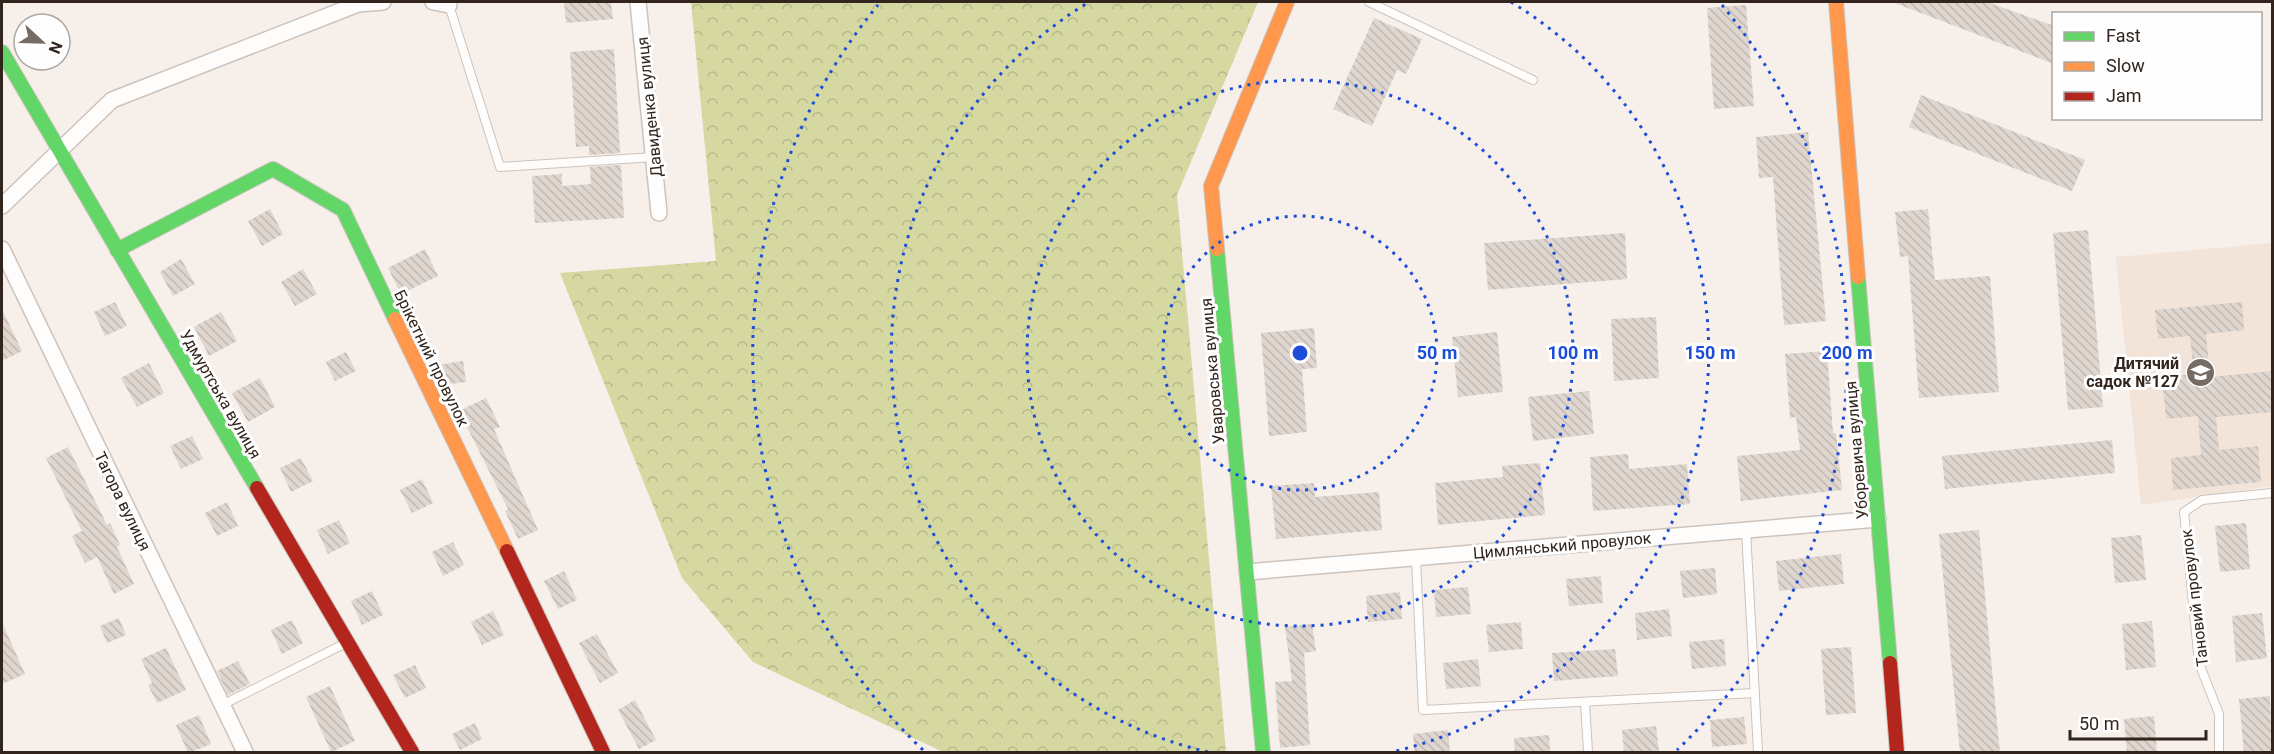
<svg xmlns="http://www.w3.org/2000/svg" width="2274" height="754" font-family="Roboto,sans-serif">
  <defs>
    <pattern id="forest-crowns" width="20" height="18" patternUnits="userSpaceOnUse" patternTransform="scale(1.5)"><rect width="20" height="18" fill="#d6d8a1"/><path d="M2 6a3 3 0 1 1 6 0M12 15a3 3 0 1 1 6 0" fill="none" stroke="#b8b98a"/></pattern>
    <pattern id="building-back-hatch" width="6" height="6" patternUnits="userSpaceOnUse" patternTransform="scale(1.5)"><rect width="6" height="6" fill="#dfd6cf"/><path d="M-1 5l2 2M0 0l6 6M5-1l2 2" fill="none" stroke="#c0b8b1"/></pattern>
  </defs>
  <rect width="100%" height="100%" fill="#f6efea"/>
  <!-- education -->
  <polygon fill="#f3e4d9" points="2272,243 2272,486 2141,505 2116,257"/>
  <!-- forest -->
  <polygon fill="url(#forest-crowns)" points="691,2 1258,2 1177,195 1226,752 943,752 753,662 682,578 560,273 716,261"/>
  <!-- building -->
  <g fill="url(#building-back-hatch)">
    <polygon points="564,2 611,2 613,19 566,23"/>
    <polygon points="1892,2 1987,2 2054,26 2054,64"/>
    <polygon points="1746,5 1754,106 1714,109 1707,8"/>
    <polygon points="1374,18 1422,39 1406,74 1397,70 1372,126 1333,109"/>
    <polygon points="614,49 620,153 589,155 589,146 576,147 570,52"/>
    <polygon points="1921,95 2085,160 2072,191 1909,127"/>
    <polygon points="1808,132 1826,321 1784,325 1773,177 1759,178 1756,137"/>
    <polygon points="621,165 624,218 535,223 532,176 562,174 562,186 591,184 590,167"/>
    <polygon points="270,209 283,234 262,246 248,221"/>
    <polygon points="1928,209 1935,280 1990,276 1999,392 1919,398 1908,256 1900,257 1895,212"/>
    <polygon points="2088,230 2103,407 2068,410 2053,233"/>
    <polygon points="1625,233 1627,279 1488,290 1484,243"/>
    <polygon points="425,249 438,276 401,294 388,268"/>
    <polygon points="181,259 195,284 173,296 160,272"/>
    <polygon points="303,269 317,294 295,306 281,282"/>
    <polygon points="115,302 127,326 105,336 94,312"/>
    <polygon points="2242,302 2244,330 2206,334 2210,377 2272,371 2272,412 2216,417 2219,450 2258,446 2261,482 2173,490 2171,458 2201,455 2198,416 2166,419 2162,377 2194,374 2190,336 2158,339 2155,310"/>
    <polygon points="2,309 22,351 2,361"/>
    <polygon points="221,312 237,341 209,356 194,327"/>
    <polygon points="1656,317 1659,378 1614,381 1611,319"/>
    <polygon points="1314,328 1317,368 1302,369 1307,432 1269,436 1261,333"/>
    <polygon points="1497,332 1503,392 1458,397 1452,337"/>
    <polygon points="1827,351 1833,433 1836,433 1842,490 1741,501 1737,456 1800,450 1796,417 1790,418 1785,354"/>
    <polygon points="346,352 356,371 335,381 326,362"/>
    <polygon points="463,361 466,382 441,385 438,365"/>
    <polygon points="149,363 164,393 137,407 121,378"/>
    <polygon points="260,378 275,407 248,422 232,393"/>
    <polygon points="1589,391 1594,434 1533,441 1528,397"/>
    <polygon points="486,398 500,427 494,429 538,530 518,539 505,511 508,509 459,411"/>
    <polygon points="192,436 203,459 181,469 170,446"/>
    <polygon points="2112,440 2115,473 1945,489 1942,456"/>
    <polygon points="68,447 107,525 110,523 120,545 117,547 134,584 114,594 97,557 85,563 72,536 82,531 46,458"/>
    <polygon points="1628,454 1629,469 1687,464 1690,504 1593,511 1590,457"/>
    <polygon points="301,458 313,481 291,492 280,468"/>
    <polygon points="1540,463 1545,515 1438,525 1435,483 1503,477 1502,466"/>
    <polygon points="422,479 433,503 412,513 400,490"/>
    <polygon points="1314,483 1315,497 1379,492 1382,530 1276,539 1271,486"/>
    <polygon points="227,502 238,526 217,536 205,513"/>
    <polygon points="339,520 350,543 328,554 317,530"/>
    <polygon points="2246,523 2250,569 2220,572 2215,526"/>
    <polygon points="1979,530 1993,681 2000,753 1960,753 1939,534"/>
    <polygon points="2141,535 2146,580 2115,583 2111,538"/>
    <polygon points="453,542 464,565 443,576 432,552"/>
    <polygon points="1841,554 1844,584 1779,591 1776,561"/>
    <polygon points="1715,568 1717,594 1683,598 1680,571"/>
    <polygon points="564,571 577,600 558,609 544,581"/>
    <polygon points="1601,576 1603,603 1569,606 1566,579"/>
    <polygon points="1468,587 1471,614 1436,617 1434,590"/>
    <polygon points="372,591 383,615 362,625 351,601"/>
    <polygon points="1400,592 1402,619 1368,622 1366,596"/>
    <polygon points="1669,609 1672,636 1637,640 1635,613"/>
    <polygon points="493,611 504,635 482,645 471,622"/>
    <polygon points="2262,613 2267,658 2236,662 2232,616"/>
    <polygon points="119,618 126,635 107,643 100,626"/>
    <polygon points="292,620 303,643 282,654 271,630"/>
    <polygon points="2152,621 2156,667 2126,670 2122,624"/>
    <polygon points="2,622 25,674 2,684"/>
    <polygon points="1521,622 1523,649 1489,652 1486,625"/>
    <polygon points="1312,624 1316,651 1304,653 1310,745 1280,748 1275,682 1292,681 1285,627"/>
    <polygon points="597,634 618,673 600,683 579,643"/>
    <polygon points="1724,639 1726,666 1692,669 1689,642"/>
    <polygon points="1851,647 1856,713 1826,715 1821,649"/>
    <polygon points="166,648 186,690 157,703 148,685 152,683 141,659"/>
    <polygon points="1615,649 1618,676 1554,681 1552,653"/>
    <polygon points="1478,659 1481,686 1446,689 1443,663"/>
    <polygon points="238,661 250,684 228,695 217,671"/>
    <polygon points="415,665 426,688 405,698 393,675"/>
    <polygon points="330,686 355,741 331,752 306,697"/>
    <polygon points="2270,696 2272,753 2244,753 2239,699"/>
    <polygon points="635,700 656,740 639,749 618,710"/>
    <polygon points="199,715 211,744 188,753 176,725"/>
    <polygon points="2154,716 2157,753 2127,753 2124,719"/>
    <polygon points="1744,717 1747,744 1712,747 1710,720"/>
    <polygon points="475,723 482,739 460,750 452,734"/>
    <polygon points="1656,726 1659,753 1624,753 1622,730"/>
    <polygon points="1448,730 1450,753 1415,753 1413,734"/>
    <polygon points="1549,735 1550,753 1515,753 1514,738"/>
  </g>
  <g fill="none" stroke-linecap="round" stroke-linejoin="round">
    <defs>
      <g id="lane">
        <polyline points="1369,2 1533,80"/>
        <polyline points="449,5 500,167 654,157"/>
        <polyline points="1746,530 1758,752"/>
        <polyline points="1416,558 1423,710 1755,693"/>
        <polyline points="1585,702 1588,752"/>
        <polyline points="222,705 346,643"/>
        <polyline points="2219,752 2219,714 2199,663 2184,512 2202,500 2272,493"/>
      </g>
      <g id="street">
        <polyline points="433,2 449,5"/>
        <polyline points="638,2 659,213"/>
        <polyline points="2,206 112,100 358,4 383,2"/>
        <polyline points="2,249 245,752"/>
        <polyline points="1247,572 1878,519"/>
      </g>
      <g id="fast">
        <polyline points="2,52 257,488"/>
        <polyline points="1217,249 1263,752"/>
        <polyline points="117,250 273,169 343,210 395,319"/>
        <polyline points="1858,277 1890,663"/>
      </g>
      <g id="slow">
        <polyline points="1836,2 1858,277"/>
        <polyline points="1217,249 1211,186 1287,2"/>
        <polyline points="395,319 507,551"/>
      </g>
      <g id="jam">
        <polyline points="257,488 412,752"/>
        <polyline points="507,551 603,752"/>
        <polyline points="1890,663 1897,752"/>
      </g>
    </defs>
    <!-- lane casing -->
    <use href="#lane" stroke="#ccc3bd" stroke-width="10"/>
    <!-- street casing -->
    <use href="#street" stroke="#ccc3bd" stroke-width="18"/>
    <!-- fast casing -->
    <use href="#fast" stroke="#ccc3bd" stroke-width="16"/>
    <!-- slow casing -->
    <use href="#slow" stroke="#ccc3bd" stroke-width="16"/>
    <!-- jam casing -->
    <use href="#jam" stroke="#ccc3bd" stroke-width="16"/>
    <!-- lane -->
    <use href="#lane" stroke="#fefdfc" stroke-width="8"/>
    <!-- street -->
    <use href="#street" stroke="#fefdfc" stroke-width="15"/>
    <!-- fast -->
    <use href="#fast" stroke="#63d668" stroke-width="14"/>
    <!-- slow -->
    <use href="#slow" stroke="#ff974d" stroke-width="14"/>
    <!-- jam -->
    <use href="#jam" stroke="#b3261e" stroke-width="14"/>
  </g>
  <!-- distance rings -->
  <g fill="none" stroke="#1d4ed8" stroke-width="3" stroke-dasharray="3 6">
    <circle cx="1300" cy="353" r="137"/>
    <circle cx="1300" cy="353" r="273"/>
    <path d="M1208 752A410 410 0 0 1 1089 2M1511 2A410 410 0 0 1 1392 752"/>
    <path d="M923 750A547 547 0 0 1 878 5M1722 5A547 547 0 0 1 1677 750"/>
  </g>
  <!-- icons -->
  <defs>
    <symbol id="school-disc" viewBox="-11 -11 22 22"><circle r="9.5" fill="#766c65" stroke="#fefefe"/><path d="M0-5L7-2L0 1L-7-2ZM-4 1L0 2.5L4 1V4Q0 6-4 4Z" fill="#fff"/></symbol>
  </defs>
  <g fill-rule="evenodd">
    <use href="#school-disc" x="2184" y="356" width="33" height="33"/>
  </g>
  <g text-anchor="middle" stroke-width="6" stroke-linejoin="round" paint-order="stroke">
    <!-- street labels -->
    <g font-size="16" fill="#31251d" stroke="#fefefe">
      <text transform="translate(649 107) rotate(-96)" y="6">Давиденка вулиця</text>
      <text transform="translate(432 358) rotate(64)" y="6">Брiкетний провулок</text>
      <text transform="translate(1212 371) rotate(-95)" y="6">Уваровська вулиця</text>
      <text transform="translate(221 394) rotate(60)" y="6">Удмуртська вулиця</text>
      <text transform="translate(1856 450) rotate(-95)" y="6">Уборевича вулиця</text>
      <text transform="translate(123 501) rotate(64)" y="6">Тагора вулиця</text>
      <text transform="translate(1562 545) rotate(-5)" y="6">Цимлянський провулок</text>
      <text transform="translate(2194 598) rotate(-97)" y="6">Тановий провулок</text>
    </g>
    <!-- poi labels -->
    <g font-size="16" font-weight="bold" fill="#31251d" stroke="#fefefe" text-anchor="end">
      <text x="2179" y="369">Дитячий<tspan x="2179" dy="18">садок №127</tspan></text>
    </g>
  </g>
  <circle cx="1300" cy="353" r="9" fill="#1d4ed8" stroke="#fefefe" stroke-width="3"/>
  <g font-size="18" text-anchor="middle" font-weight="bold" fill="#1d4ed8" stroke="#fefefe" stroke-width="6" stroke-linejoin="round" paint-order="stroke">
    <text x="1437" y="359">50 m</text>
    <text x="1573" y="359">100 m</text>
    <text x="1710" y="359">150 m</text>
    <text x="1847" y="359">200 m</text>
  </g>
  <!-- border -->
  <rect width="2274" height="754" fill="none" stroke="#31251d" stroke-width="6"/>
  <!-- legend -->
  <rect x="2052" y="12" width="210" height="108" fill="#fefefe" stroke="#aca7a4" stroke-width="1.5"/>
  <rect x="2064" y="32" width="30" height="9" fill="#63d668" stroke="#aca7a4" stroke-width="1.5"/>
  <text x="2106" y="42" font-size="18" fill="#31251d">Fast</text>
  <rect x="2064" y="62" width="30" height="9" fill="#ff974d" stroke="#aca7a4" stroke-width="1.5"/>
  <text x="2106" y="72" font-size="18" fill="#31251d">Slow</text>
  <rect x="2064" y="92" width="30" height="9" fill="#b3261e" stroke="#aca7a4" stroke-width="1.5"/>
  <text x="2106" y="102" font-size="18" fill="#31251d">Jam</text>
  <!-- north arrow -->
  <g transform="translate(42 42) rotate(112)"><circle r="28" fill="#fefefe" stroke="#aca7a4" stroke-width="1.5"/>
  <path d="M0-4.5L10 22L0 15L-10 22Z" fill="#766c65"/>
  <text y="-9" font-size="16" font-weight="bold" text-anchor="middle" fill="#31251d">N</text>
  </g>
  <!-- scale -->
  <path d="M2070 730v9h136v-9" fill="none" stroke="#31251d" stroke-width="3"/>
  <text x="2079" y="730" font-size="18" fill="#31251d" stroke="#fefefe" stroke-width="4.5" paint-order="stroke">50 m</text>
</svg>
